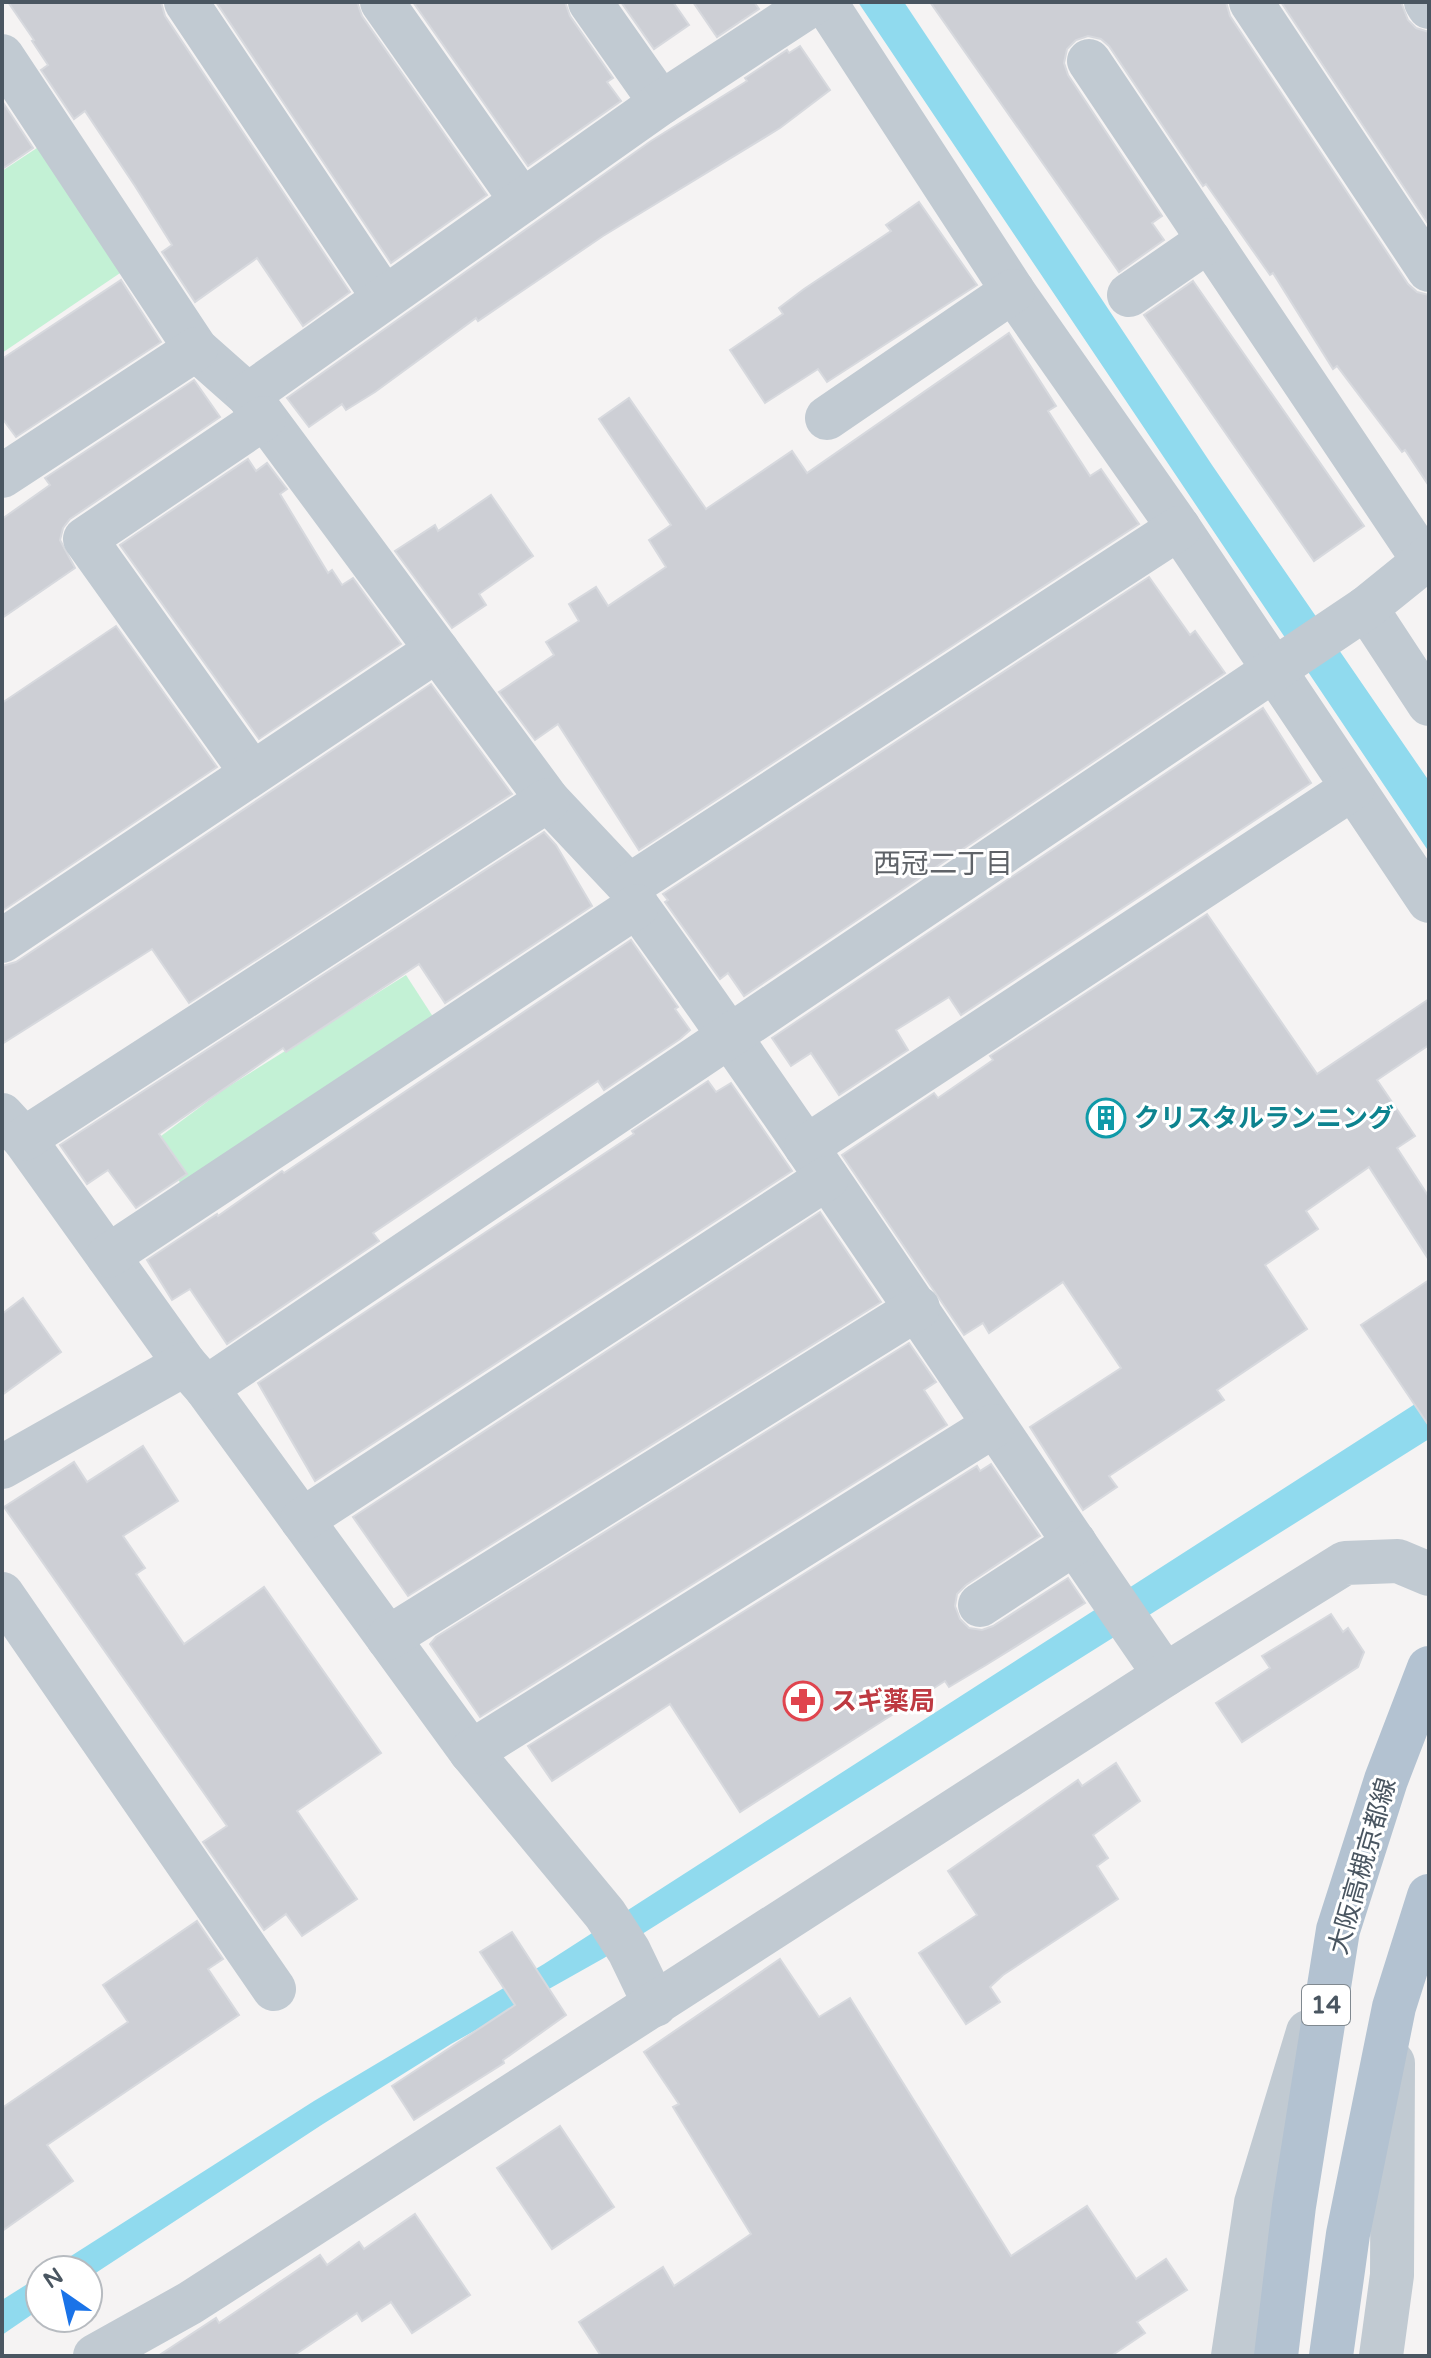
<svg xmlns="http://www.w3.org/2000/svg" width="1431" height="2358" font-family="'Varela Round','Noto Sans JP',sans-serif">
  <rect width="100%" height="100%" fill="#f5f3f3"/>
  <!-- green -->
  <g fill="#c3f1d5">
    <polygon points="40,146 126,269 2,353 2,171"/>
    <polygon points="406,975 439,1026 187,1193 153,1142 223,1090"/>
  </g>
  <!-- water -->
  <g fill="#90daee">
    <polygon points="858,2 904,2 1212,465 1429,781 1429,852"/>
    <polygon points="1429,1395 1429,1439 604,1958 451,2044 323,2124 88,2278 88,2270 49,2270 314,2101 544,1964"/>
    <polygon points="40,2276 40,2309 2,2335 2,2300"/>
  </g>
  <!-- building -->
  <g fill="#cdcfd5" stroke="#d7d9de" stroke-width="2">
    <polygon points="8,2 161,2 165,16 350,292 303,326 257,258 195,302 162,252 172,245 135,186 85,111 74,119 41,70 48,65 32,41 34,40"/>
    <polygon points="216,2 357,2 362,16 487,195 391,263"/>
    <polygon points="413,2 565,2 570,16 613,78 607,82 621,101 528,166"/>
    <polygon points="621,2 673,2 689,25 654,49"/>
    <polygon points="693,2 754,2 759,9 717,37"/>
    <polygon points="930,2 1226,2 1230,16 1408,284 1417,292 1429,295 1429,486 1405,450 1402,452 1337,366 1333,369 1273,273 1270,275 1206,184 1203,186 1109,46 1101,39 1088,36 1076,40 1067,49 1064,63 1068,75 1162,216 1152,223 1164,240 1119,272"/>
    <polygon points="1281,2 1401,2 1408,20 1416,28 1429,32 1429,225"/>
    <polygon points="800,46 830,90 780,128 603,236 478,321 476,318 375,392 346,410 342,404 309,427 287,398 651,141 747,81 745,78 787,50 789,53"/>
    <polygon points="2,101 33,148 2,169"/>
    <polygon points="919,202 977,285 827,382 818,369 765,403 730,350 783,314 779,308 804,289 891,231 886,225"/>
    <polygon points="121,280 161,342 16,437 2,418 2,359"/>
    <polygon points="1193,281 1364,526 1314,561 1144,315"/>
    <polygon points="1009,333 1056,406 1048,411 1090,476 1101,469 1139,524 639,850 558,724 535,740 499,692 554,655 546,642 579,621 569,604 596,587 608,606 666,567 649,540 671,525 599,419 629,398 706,509 792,451 807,473"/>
    <polygon points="194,380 220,417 70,519 63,528 60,540 75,568 2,618 2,519 50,485 45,478"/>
    <polygon points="248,459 256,471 267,463 287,489 280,494 328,573 332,570 342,585 353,578 401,644 259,739 120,545"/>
    <polygon points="491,495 533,556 479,594 486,605 452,628 395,551 435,525 438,531"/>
    <polygon points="1149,577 1190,635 1195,631 1225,673 744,996 728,973 720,979 665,902 668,900 663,894"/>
    <polygon points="116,626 217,767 2,911 2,703"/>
    <polygon points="431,684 512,794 189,1003 152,949 2,1044 2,966 16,962"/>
    <polygon points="1263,708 1311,783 961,1015 949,997 896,1030 908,1050 839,1095 811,1053 791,1066 772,1038"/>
    <polygon points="544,832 556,845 592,906 445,1003 419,964 286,1052 283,1048 159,1134 187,1174 136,1208 108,1170 87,1184 60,1145"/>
    <polygon points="1207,914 1317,1074 1429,999 1429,1045 1377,1080 1415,1136 1397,1148 1429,1197 1429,1260 1369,1167 1306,1211 1318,1229 1265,1265 1307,1329 1217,1390 1224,1400 1109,1476 1117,1487 1083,1510 1030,1427 1121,1368 1063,1282 989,1333 983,1323 964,1335 842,1155 934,1093 938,1098 993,1060 990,1056"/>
    <polygon points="631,940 678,1007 675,1009 690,1030 680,1039 604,1090 598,1081 373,1233 379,1241 227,1344 190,1289 172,1300 147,1260 217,1214 218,1216 282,1171 284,1173"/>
    <polygon points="708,1081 716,1092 731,1083 792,1171 315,1481 258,1383 634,1134 632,1131"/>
    <polygon points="820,1212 881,1302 408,1596 353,1517"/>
    <polygon points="1429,1280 1429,1426 1361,1325"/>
    <polygon points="23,1298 61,1352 2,1395 2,1314"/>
    <polygon points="909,1343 936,1382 924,1390 947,1425 480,1717 430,1644 436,1637"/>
    <polygon points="143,1446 178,1501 123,1536 145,1568 136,1574 184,1644 264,1587 381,1753 297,1811 357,1899 302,1936 286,1914 264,1930 203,1842 227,1826 4,1507 74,1462 87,1482"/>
    <polygon points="991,1464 1040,1536 966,1585 957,1594 955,1606 960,1619 969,1628 982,1630 993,1626 1068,1578 1085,1603 986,1665 949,1687 945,1681 740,1812 670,1704 552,1781 528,1746 977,1466 980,1471"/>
    <polygon points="1331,1614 1343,1632 1348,1628 1364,1652 1358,1667 1242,1742 1216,1703 1270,1668 1262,1656"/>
    <polygon points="1116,1763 1140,1801 1093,1835 1108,1858 1097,1866 1118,1899 1003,1975 990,1987 1000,2002 966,2024 919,1953 977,1915 948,1871 1078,1780 1082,1786"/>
    <polygon points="197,1921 223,1959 208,1969 239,2015 47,2145 73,2181 2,2231 2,2108 128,2022 103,1985"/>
    <polygon points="512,1932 566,2015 503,2060 504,2063 414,2120 392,2086 515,2005 480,1952"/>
    <polygon points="780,1959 819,2017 850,1998 1011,2256 1087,2206 1136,2279 1166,2259 1187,2290 1137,2322 1145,2333 1111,2356 601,2356 579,2322 663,2267 674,2286 751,2234 673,2107 679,2104 644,2052"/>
    <polygon points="560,2126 614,2207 552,2249 497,2168"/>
    <polygon points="415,2214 470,2295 412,2333 391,2302 362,2321 357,2313 293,2356 158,2356 216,2318 219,2323 320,2255 327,2265 359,2242 364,2249"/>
  </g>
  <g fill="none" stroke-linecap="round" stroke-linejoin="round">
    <!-- minor -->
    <g stroke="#c1cad2" stroke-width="44">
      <polyline points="186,2 384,298"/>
      <polyline points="382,2 522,201"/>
      <polyline points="590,2 661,103"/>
      <polyline points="825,2 1013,291 1179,528 1429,901"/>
      <polyline points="1251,2 1429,270"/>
      <polyline points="1426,2 1429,7"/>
      <path d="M 2,56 L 196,349 L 248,395 L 548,800 L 629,886 L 637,906 C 819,1158 988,1419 1165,1675"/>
      <polyline points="1089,61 1424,561"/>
      <polyline points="1129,295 1209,240"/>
      <polyline points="248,395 661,103 815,2"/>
      <polyline points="827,418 1013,291"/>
      <polyline points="2,476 196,349"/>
      <polyline points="1366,608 1429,704"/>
      <polyline points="252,773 85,539 264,418"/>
      <polyline points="629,886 1179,528"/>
      <polyline points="2,941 437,650"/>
      <polyline points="2,1115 24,1139 185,1364"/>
      <polyline points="24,1139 548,800"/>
      <polyline points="806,1147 1353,788"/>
      <polyline points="108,1256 637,906"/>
      <polyline points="206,1388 471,1752 605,1914 629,1951 655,2005"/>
      <polyline points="2,1467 185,1364 206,1388 1366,608 1429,557"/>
      <polyline points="302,1520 827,1178"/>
      <polyline points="2,1594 274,1989"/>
      <polyline points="980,1605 1075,1543"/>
      <polyline points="388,1638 918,1308"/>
      <polyline points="471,1752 993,1426"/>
      <polyline points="95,2356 190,2303 1165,1675 1345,1563 1398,1561 1429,1574"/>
      <polyline points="1233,2356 1256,2203 1308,2032"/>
      <polyline points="1381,2356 1392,2275 1393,2063"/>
    </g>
    <!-- major -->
    <g stroke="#b3c2d1" stroke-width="44">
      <polyline points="1276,2356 1294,2206 1338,1930 1386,1780 1429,1668"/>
      <polyline points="1331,2356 1348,2234 1394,2007 1429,1896"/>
    </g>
  </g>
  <!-- icons -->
  <defs>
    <symbol id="building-ring" viewBox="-11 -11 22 22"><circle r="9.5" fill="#fff" stroke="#0f9aa8" stroke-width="1.5"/><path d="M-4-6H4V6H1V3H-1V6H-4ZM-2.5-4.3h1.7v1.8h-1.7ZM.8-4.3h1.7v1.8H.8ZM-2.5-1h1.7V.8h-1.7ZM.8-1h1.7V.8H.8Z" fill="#0f9aa8"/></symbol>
    <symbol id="pharmacy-ring" viewBox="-11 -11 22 22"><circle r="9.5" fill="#fff" stroke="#e0444e" stroke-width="1.5"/><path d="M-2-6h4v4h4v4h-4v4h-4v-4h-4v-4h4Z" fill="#e0444e"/></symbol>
  </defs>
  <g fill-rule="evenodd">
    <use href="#building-ring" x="1084" y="1096" width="44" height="44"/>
    <use href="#pharmacy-ring" x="781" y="1679" width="44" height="44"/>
  </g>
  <g text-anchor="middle" stroke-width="6" stroke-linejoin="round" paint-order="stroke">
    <!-- shield labels -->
    <rect fill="#fff" stroke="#808990" stroke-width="2" x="1302" y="1985" width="48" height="40" rx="6"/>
    <g font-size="24" font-weight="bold" fill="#4a5661">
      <text x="1326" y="2013">14</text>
    </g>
    <!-- culture labels -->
    <g font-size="26" font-weight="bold" fill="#0d838f" stroke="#fff" text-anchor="start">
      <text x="1134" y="1127">クリスタルランニング</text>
    </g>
    <!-- health labels -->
    <g font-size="26" font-weight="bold" fill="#be3a42" stroke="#fff" text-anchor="start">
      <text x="831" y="1710">スギ薬局</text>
    </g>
    <!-- street labels -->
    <g font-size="26" fill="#4a5661" stroke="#fff">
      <text transform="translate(1362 1866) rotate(-74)" y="9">大阪高槻京都線</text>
    </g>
    <!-- neighbourhood labels -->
    <g font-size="28" fill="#5f6368" stroke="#fff">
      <text x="943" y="873">西冠二丁目</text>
    </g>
  </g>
  <!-- border -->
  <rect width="1431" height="2358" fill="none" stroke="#4a5661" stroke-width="8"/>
  <!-- north arrow -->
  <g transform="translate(64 2294) rotate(326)"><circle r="38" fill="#ffffff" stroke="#b7bbc0" stroke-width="2"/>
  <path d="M0-6L14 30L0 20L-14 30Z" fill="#1a73e8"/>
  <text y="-12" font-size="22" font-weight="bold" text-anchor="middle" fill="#4a5661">N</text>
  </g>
</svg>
